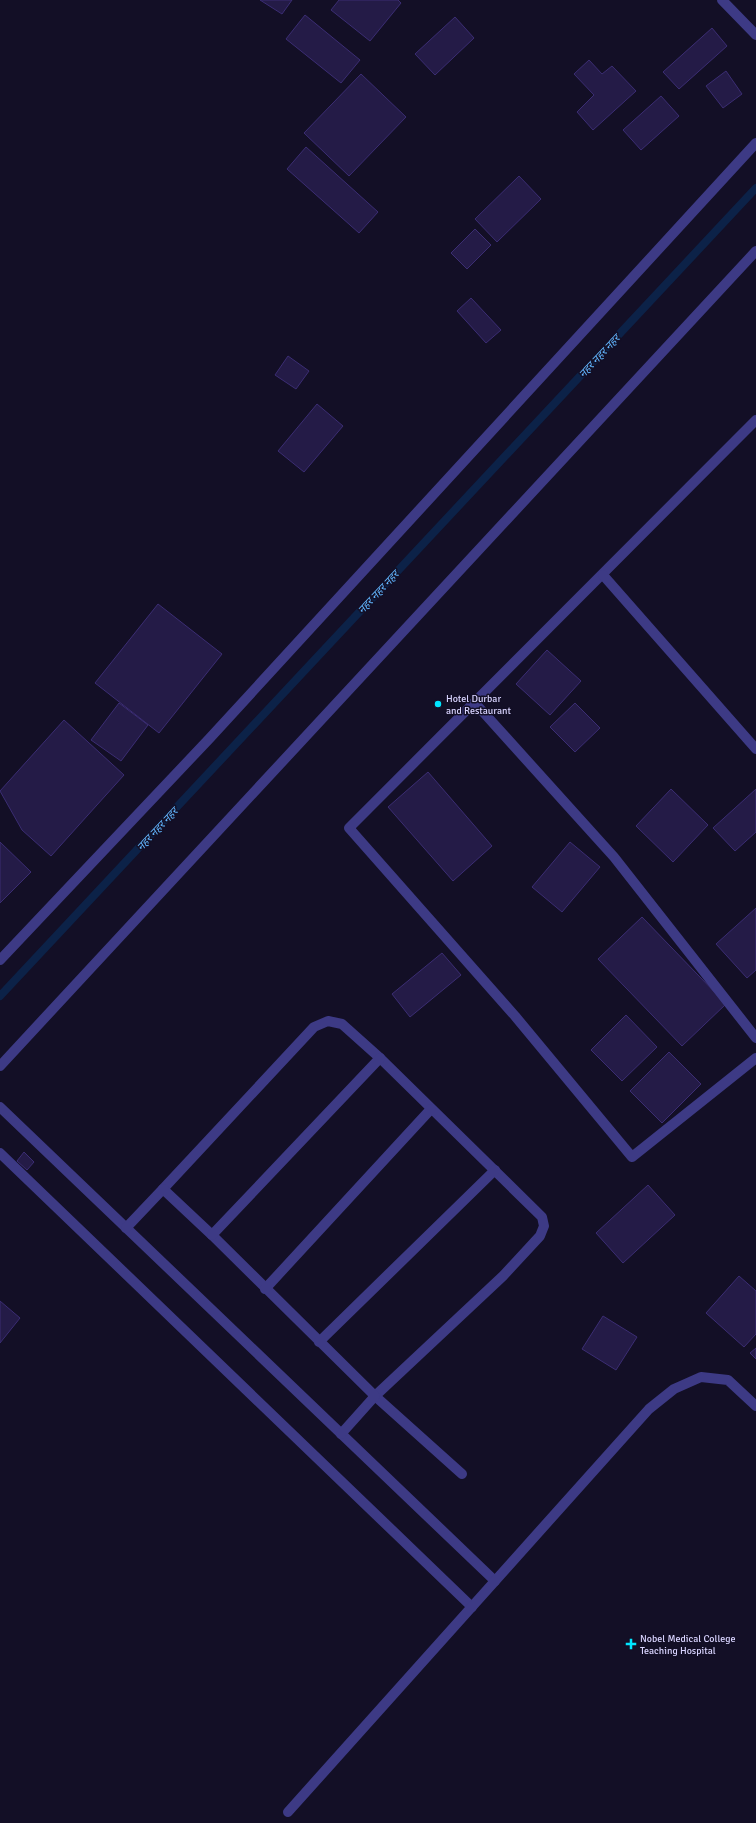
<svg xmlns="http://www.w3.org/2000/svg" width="756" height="1823" font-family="Signika,'Noto Sans Devanagari',sans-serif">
  <rect width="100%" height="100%" fill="#130f26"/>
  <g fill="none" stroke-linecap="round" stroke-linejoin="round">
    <!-- stream -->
    <polyline stroke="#0c2248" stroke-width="8" points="0,996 756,188"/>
  </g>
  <!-- building -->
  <g fill="#241b47" stroke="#3b2d73">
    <polygon points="260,0 292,0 282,14"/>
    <polygon points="339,0 398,0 401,3 370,41 331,10"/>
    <polygon points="305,15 360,60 341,83 286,39"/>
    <polygon points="455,17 474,38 435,75 415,54"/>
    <polygon points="712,28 727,46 679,89 663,72"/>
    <polygon points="589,60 602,74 612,66 636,91 593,130 577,112 594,95 574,74"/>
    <polygon points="726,71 742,94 723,108 706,86"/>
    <polygon points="361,74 406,117 349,176 304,133"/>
    <polygon points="661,96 679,116 641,150 623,130"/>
    <polygon points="306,147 378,212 359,233 287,169"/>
    <polygon points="519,176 541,199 497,242 475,219"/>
    <polygon points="475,229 491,245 467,269 451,253"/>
    <polygon points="471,298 501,330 486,343 457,311"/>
    <polygon points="288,356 309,371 296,389 275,375"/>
    <polygon points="317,404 343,426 304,472 278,451"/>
    <polygon points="158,604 222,654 159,733 95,683"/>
    <polygon points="547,650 581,681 550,715 516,684"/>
    <polygon points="119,703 148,725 121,761 91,740"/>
    <polygon points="575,703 600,728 575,752 550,727"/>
    <polygon points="64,720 124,775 51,856 22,830 0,791"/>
    <polygon points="428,772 492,846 453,881 388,807"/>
    <polygon points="671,789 708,825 673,862 636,826"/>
    <polygon points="756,789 756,832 735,851 713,828"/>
    <polygon points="0,842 31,872 0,903"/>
    <polygon points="570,842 600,867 562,912 532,887"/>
    <polygon points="756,908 756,970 747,978 716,944"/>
    <polygon points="642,917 726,1004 682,1046 598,959"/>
    <polygon points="442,953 461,975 410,1017 392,994"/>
    <polygon points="626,1015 657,1047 622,1081 591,1050"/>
    <polygon points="669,1052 701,1084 662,1123 630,1091"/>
    <polygon points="24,1152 34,1162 27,1170 17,1161"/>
    <polygon points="648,1185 675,1215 623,1263 596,1233"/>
    <polygon points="739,1276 756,1291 756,1334 744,1347 706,1313"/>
    <polygon points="0,1301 20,1318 0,1343"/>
    <polygon points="603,1316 637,1337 616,1370 582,1349"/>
    <polygon points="756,1348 756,1359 750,1353"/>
  </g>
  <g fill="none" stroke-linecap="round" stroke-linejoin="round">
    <!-- service -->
    <g stroke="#3d3a85" stroke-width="10">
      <polyline points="0,1107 495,1581"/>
      <polyline points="0,1153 472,1607"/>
      <polyline points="163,1189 314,1027 328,1021 342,1024 380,1058 542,1217 544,1226 540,1236 503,1276 375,1396 462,1474"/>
      <polyline points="126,1228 163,1189 212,1235 375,1396 341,1434"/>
      <polyline points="212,1235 380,1058"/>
      <polyline points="265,1289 431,1109"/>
      <polyline points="319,1342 495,1170"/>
      <polyline points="288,1812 649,1409 674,1389 701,1377 728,1380 756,1406"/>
    </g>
    <!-- minor -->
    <g stroke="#3d3a85" stroke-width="10">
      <polyline points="756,420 349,828 515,1016 632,1157 756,1058"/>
      <polyline points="603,575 756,749"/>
      <polyline points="475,703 614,857 756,1038"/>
      <polyline points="0,960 209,739 756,143"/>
    </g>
    <!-- tertiary -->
    <g stroke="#3d3a85" stroke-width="10">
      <polyline points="722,0 756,35"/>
      <polyline points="0,1066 756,251"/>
    </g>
  </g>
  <!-- markers -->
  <g fill="#00e5ff" stroke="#130f26" stroke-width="1.5">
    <circle cx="438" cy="704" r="4"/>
    <path d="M629 1638h4v4h4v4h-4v4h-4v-4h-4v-4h4z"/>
  </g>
  <g text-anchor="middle" stroke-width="3" stroke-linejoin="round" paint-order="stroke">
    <!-- poi labels -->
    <g font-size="10" fill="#d9d4ff" stroke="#130f26" text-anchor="start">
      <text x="446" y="702">Hotel Durbar<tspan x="446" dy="12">and Restaurant</tspan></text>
      <text x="640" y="1642">Nobel Medical College<tspan x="640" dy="12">Teaching Hospital</tspan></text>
    </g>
    <!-- water labels -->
    <g font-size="11" font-style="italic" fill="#62b6ff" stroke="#130f26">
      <text transform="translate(599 356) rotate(-47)" y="4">नहर नहर नहर</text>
      <text transform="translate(378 592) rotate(-47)" y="4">नहर नहर नहर</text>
      <text transform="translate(157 829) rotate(-47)" y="4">नहर नहर नहर</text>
    </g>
  </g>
</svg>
